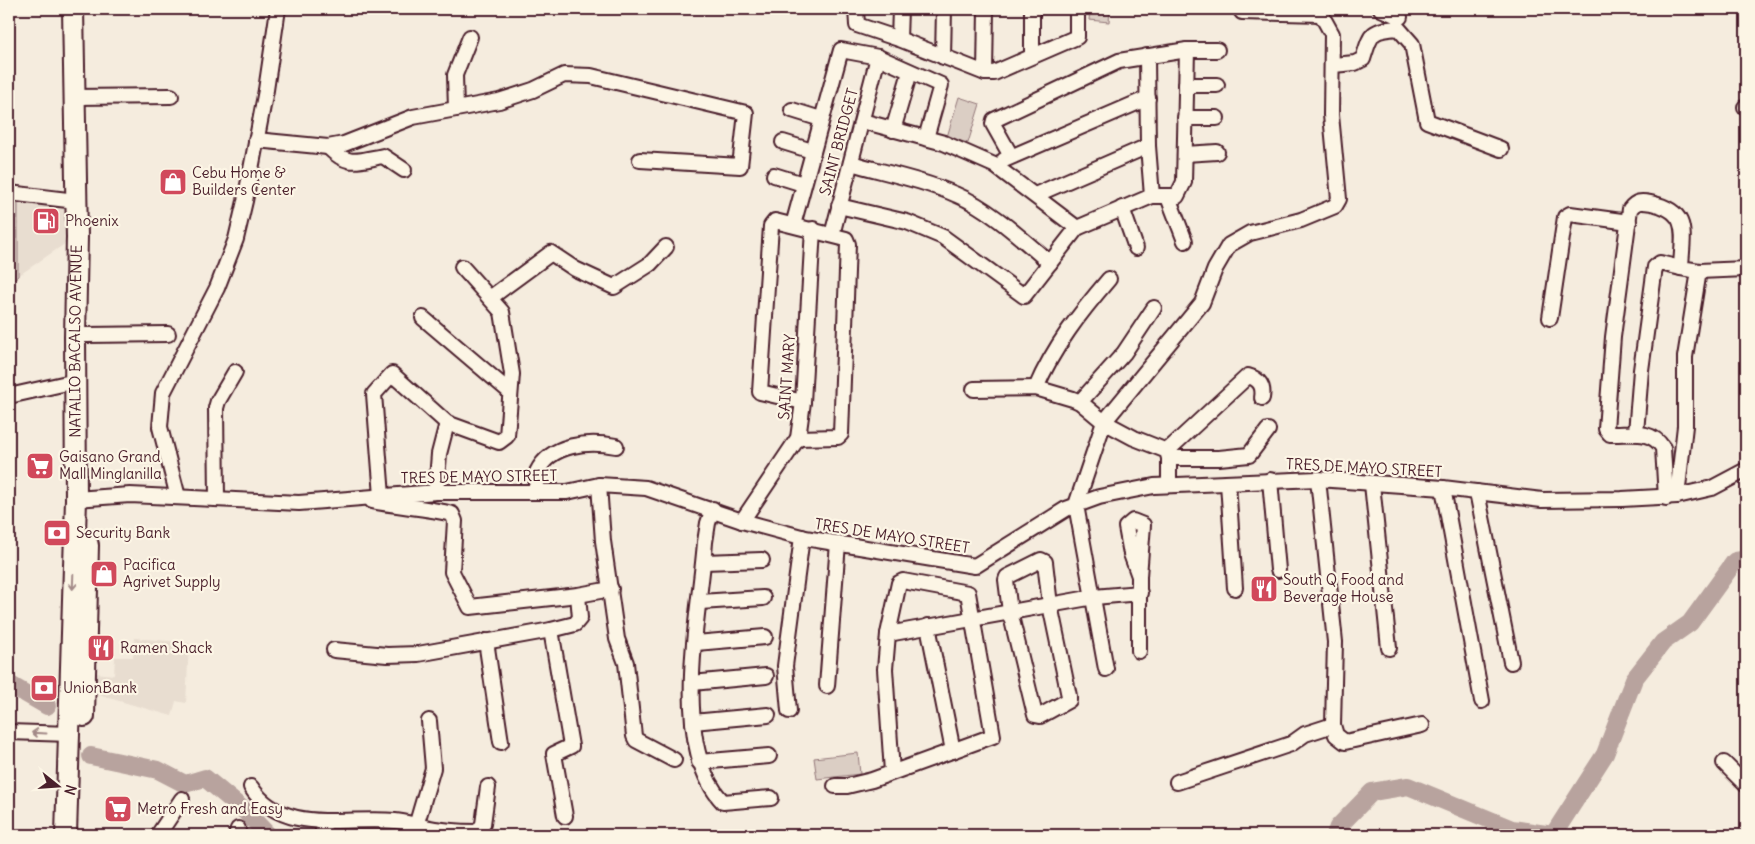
<svg xmlns="http://www.w3.org/2000/svg" width="1755" height="844" font-family="Delius,sans-serif">
  <rect width="100%" height="100%" fill="#f5ecde"/>
  <filter id="ink" filterUnits="userSpaceOnUse"><feTurbulence type="fractalNoise" baseFrequency=".02" numOctaves="2"/><feDisplacementMap in="SourceGraphic" scale="10" xChannelSelector="R" yChannelSelector="G"/><feConvolveMatrix kernelMatrix="1 2 1 2 8 2 1 2 1" color-interpolation-filters="sRGB"/></filter>
  <g filter="url(#ink)">
    <!-- built -->
    <g fill="#e8ddd0">
      <polygon points="18,196 66,203 66,243 18,276"/>
      <polygon points="135,638 189,643 186,703 176,701 172,716 95,694 95,673 114,675 115,657 133,657"/>
    </g>
    <!-- green -->
    <g fill="#dbcec4" stroke="#927678">
      <polygon points="1090,9 1110,9 1109,22 1089,20"/>
      <polygon points="959,97 980,104 968,143 947,137"/>
      <polygon points="9,195 18,196 18,276 9,283"/>
      <polygon points="858,753 860,774 817,779 814,758"/>
    </g>
    <g fill="none" stroke-linecap="round" stroke-linejoin="round">
      <!-- river -->
      <g stroke="#b8a39e" stroke-width="18">
        <polyline points="9,684 47,706"/>
        <polyline points="91,756 158,770 185,784 205,778 246,812 268,835"/>
        <polyline points="1335,835 1338,827 1372,792 1408,786 1512,829 1553,835 1605,754 1634,679 1663,642 1690,623 1735,561 1746,559"/>
      </g>
      <defs>
        <g id="minor">
          <polyline points="856,9 857,25 899,39 985,73 994,73 1077,37 1077,9"/>
          <polyline points="1032,9 1032,56"/>
          <polyline points="1240,9 1242,12 1321,14"/>
          <polyline points="1381,9 1400,17"/>
          <polyline points="899,39 900,9"/>
          <polyline points="1147,56 1148,146 1152,196"/>
          <polyline points="943,57 944,9"/>
          <path d="M 1333,65 L 1355,63 L 1363,59 C 1371,34 1370,30 1398,28 L 1412,44 L 1427,121 L 1501,149"/>
          <polyline points="985,73 986,9"/>
          <polyline points="1186,85 1217,85"/>
          <polyline points="74,97 171,96"/>
          <polyline points="1745,107 1746,107"/>
          <polyline points="456,109 455,75 470,37"/>
          <polyline points="792,110 821,119"/>
          <polyline points="1185,118 1217,118"/>
          <polyline points="862,121 944,143 994,165 1077,228"/>
          <polyline points="893,130 910,72"/>
          <polyline points="256,140 328,147 344,144 413,117 499,101 533,90 564,75 591,76 746,113 740,166 640,160"/>
          <polyline points="783,142 812,151"/>
          <path d="M 328,147 C 348,167 357,161 383,156 L 404,170"/>
          <polyline points="1185,154 1217,152"/>
          <polyline points="1011,156 993,124 994,120 1119,61 1187,50 1217,50"/>
          <polyline points="1004,160 1148,98"/>
          <path d="M 851,163 C 886,173 923,180 957,195 C 989,208 1023,240 1050,263"/>
          <polyline points="774,175 803,184"/>
          <polyline points="9,193 76,201"/>
          <polyline points="1035,195 1148,146"/>
          <polyline points="1168,197 1185,241"/>
          <polyline points="839,206 907,222 943,237 1024,296 1077,228 1152,196 1177,196 1184,182 1187,50"/>
          <polyline points="1122,208 1136,248"/>
          <polyline points="793,225 841,50 878,57 941,85 926,138"/>
          <polyline points="832,235 878,57"/>
          <polyline points="490,298 551,253 575,269 614,287 650,264 666,247"/>
          <polyline points="423,318 510,392"/>
          <polyline points="1550,318 1565,217 1570,214 1629,222"/>
          <polyline points="86,335 168,334"/>
          <path d="M 1036,388 C 1054,346 1080,313 1109,279"/>
          <polyline points="974,389 1036,388 1073,399 1080,402 1104,422 1134,438 1167,451 1169,458 1169,485"/>
          <polyline points="9,396 76,381"/>
          <polyline points="1080,402 1124,353 1154,308"/>
          <polyline points="1636,433 1641,370 1655,267 1660,263 1681,268"/>
          <polyline points="798,438 838,437 841,434 848,244 846,239 775,221 771,226 760,392 803,402"/>
          <path d="M 1167,451 L 1248,376 C 1260,379 1264,387 1262,398"/>
          <polyline points="1169,458 1219,458 1249,455 1268,430"/>
          <polyline points="1318,479 1335,642 1333,725 1336,735 1345,742 1422,725"/>
          <polyline points="1270,480 1278,570"/>
          <polyline points="1228,483 1235,588"/>
          <polyline points="1372,484 1389,648"/>
          <polyline points="599,485 603,541 617,639 626,663 634,736 636,740 674,760"/>
          <polyline points="1443,488 1482,701"/>
          <polyline points="436,492 439,454 447,423"/>
          <path d="M 536,492 L 537,472 C 551,443 589,441 616,446"/>
          <polyline points="1477,492 1511,662"/>
          <polyline points="382,496 374,394 392,374 447,423 499,442 507,436 512,374 502,312 462,267"/>
          <polyline points="1677,496 1685,426 1685,357 1699,271"/>
          <polyline points="178,497 160,427 163,393 217,288 236,239 245,201 266,90 278,9"/>
          <path d="M 1666,498 L 1663,448 C 1651,428 1629,435 1610,434 L 1606,429 L 1613,337 L 1630,209 C 1636,201 1641,201 1651,203 C 1692,212 1682,235 1681,268 L 1699,271 L 1746,269"/>
          <polyline points="76,499 130,495 299,503 436,492 567,492 599,485 646,488 742,521 805,538 975,566 1066,509 1099,497 1154,486 1318,479 1443,488 1542,500 1622,499 1677,496 1712,488 1746,470"/>
          <polyline points="217,499 216,408 218,401 235,372"/>
          <path d="M 372,501 C 399,507 426,507 452,514 L 455,521 L 452,572 L 470,607 L 578,595 L 611,589"/>
          <path d="M 713,509 L 708,523 L 705,542 C 700,613 669,745 723,802 L 771,798"/>
          <polyline points="742,521 798,438 803,402 813,229"/>
          <polygon points="1041,560 1045,562 1050,605 1069,696 1069,700 1040,716 1035,715 1010,612 1006,580 1007,577"/>
          <polyline points="704,562 762,560"/>
          <polyline points="700,602 763,598"/>
          <polyline points="928,626 953,751"/>
          <polyline points="551,630 571,746 554,754 565,816"/>
          <polyline points="888,634 1094,597 1140,593"/>
          <polyline points="486,641 501,742"/>
          <polyline points="696,643 765,637"/>
          <polyline points="334,650 387,655 418,654 551,630 575,624 580,618 578,595"/>
          <polyline points="1139,651 1139,576 1143,525 1133,521 1126,527 1131,554 1139,576"/>
          <polyline points="1106,669 1076,505 1104,422 1202,303 1215,269 1229,245 1250,233 1301,220 1335,206 1339,199 1331,115 1332,34 1321,14 1322,9"/>
          <polyline points="692,683 766,676"/>
          <polyline points="827,686 838,543"/>
          <polyline points="789,711 785,666 802,537"/>
          <polyline points="693,722 768,715"/>
          <polyline points="9,732 70,734"/>
          <polyline points="699,762 769,756"/>
          <polyline points="1724,763 1746,785"/>
          <polyline points="1177,782 1291,744 1305,734 1333,725"/>
          <polyline points="835,786 847,786 872,780 993,736 968,593 903,581 899,583 888,634 885,669 892,772"/>
          <path d="M 251,787 C 282,836 346,816 395,821 C 405,822 415,825 425,827 C 442,831 460,832 478,832 L 483,824 L 488,787"/>
          <polyline points="416,826 433,768 429,721"/>
          <polyline points="158,835 182,799"/>
          <polyline points="236,835 238,829"/>
          <polyline points="322,835 325,822"/>
        </g>
        <g id="highway">
          <polyline points="84,716 88,545"/>
          <path id="s1" d="M 66,835 L 76,499 L 75,337 L 77,237 L 73,9"/>
        </g>
      </defs>
      <!-- minor casing -->
      <use href="#minor" stroke="#4a1f2b" stroke-width="18"/>
      <!-- highway casing -->
      <use href="#highway" stroke="#4a1f2b" stroke-width="24"/>
      <!-- minor -->
      <use href="#minor" stroke="#fcf5e5" stroke-width="14"/>
      <!-- highway -->
      <use href="#highway" stroke="#fcf5e5" stroke-width="20"/>
    </g>
    <!-- one-way arrows -->
    <defs><path id="oneway-shaft" d="M-6 0H5M1.5-3L5.5 0L1.5 3" fill="none" stroke-width="1.6" stroke-linecap="round" stroke-linejoin="round" transform="scale(1.25)"/></defs>
    <g stroke="#a38a88">
      <use href="#oneway-shaft" transform="translate(73 582) rotate(92)"/>
      <use href="#oneway-shaft" transform="translate(39 733) rotate(-177)"/>
    </g>
  </g>
  <!-- icons -->
  <defs>
    <symbol id="shop-square" viewBox="-11 -11 22 22"><rect x="-9" y="-9" width="18" height="18" rx="4" fill="#d1495b" stroke="#fcf5e5"/><path d="M-5-2.5h2.3a2.7 3.5 0 0 1 5.4 0H5L5.5 6h-11ZM-1.5-2.5h3a1.5 2.3 0 0 0-3 0Z" fill="#fff"/></symbol>
    <symbol id="fuel-square" viewBox="-11 -11 22 22"><rect x="-9" y="-9" width="18" height="18" rx="4" fill="#d1495b" stroke="#fcf5e5"/><path d="M-5.5-6h7V0h2V4h1.3V-2.5L3-4.5l.8-.8L6-3V5H2.5V1h-1V6h-7ZM-4.2-4.7v3.2H.2V-4.7Z" fill="#fff"/></symbol>
    <symbol id="supermarket-square" viewBox="-11 -11 22 22"><rect x="-9" y="-9" width="18" height="18" rx="4" fill="#d1495b" stroke="#fcf5e5"/><path d="M-6-5.5h2.5l.6 2H6L4.5 2H-2.5L-4.4-4H-6ZM-1.5 3.2a1.3 1.3 0 1 0 .1 0ZM3 3.2a1.3 1.3 0 1 0 .1 0Z" fill="#fff"/></symbol>
    <symbol id="bank-square" viewBox="-11 -11 22 22"><rect x="-9" y="-9" width="18" height="18" rx="4" fill="#d1495b" stroke="#fcf5e5"/><path d="M-6-4H6V4H-6ZM0-2.3a2.3 2.3 0 1 0 0 4.6a2.3 2.3 0 1 0 0-4.6Z" fill="#fff"/></symbol>
    <symbol id="restaurant-square" viewBox="-11 -11 22 22"><rect x="-9" y="-9" width="18" height="18" rx="4" fill="#d1495b" stroke="#fcf5e5"/><path d="M-5-6h1v4h1v-4h1v4h1v-4h1v5L-1.5 .5V6h-2V.5L-5-1ZM5-6V6H3V1.5H1.5Q1.5-4 5-6Z" fill="#fff"/></symbol>
  </defs>
  <g fill-rule="evenodd">
    <use href="#shop-square" x="157" y="166" width="32" height="32"/>
    <use href="#fuel-square" x="30" y="205" width="32" height="32"/>
    <use href="#supermarket-square" x="24" y="450" width="32" height="32"/>
    <use href="#bank-square" x="41" y="517" width="32" height="32"/>
    <use href="#shop-square" x="88" y="558" width="32" height="32"/>
    <use href="#restaurant-square" x="1248" y="573" width="32" height="32"/>
    <use href="#restaurant-square" x="85" y="632" width="32" height="32"/>
    <use href="#bank-square" x="28" y="672" width="32" height="32"/>
    <use href="#supermarket-square" x="102" y="793" width="32" height="32"/>
  </g>
  <g text-anchor="middle" stroke-width="4.5" stroke-linejoin="round" paint-order="stroke">
    <!-- street labels -->
    <g font-size="15" fill="#4a1f2b" stroke="#fcf5e5">
      <text transform="translate(839 142) rotate(-75)" y="5">SAINT BRIDGET</text>
      <text dy="5" stroke="none"><textPath href="#s1" startOffset="494">NATALIO BACALSO AVENUE</textPath></text>
      <text transform="translate(787 377) rotate(-86)" y="5">SAINT MARY</text>
      <text transform="translate(1364 468) rotate(3)" y="5">TRES DE MAYO STREET</text>
      <text transform="translate(479 477) rotate(-1)" y="5">TRES DE MAYO STREET</text>
      <text transform="translate(892 536) rotate(9)" y="5">TRES DE MAYO STREET</text>
    </g>
    <!-- poi labels -->
    <g font-size="15" fill="#4a1f2b" stroke="#fcf5e5" text-anchor="start">
      <text x="192" y="178">Cebu Home &amp;<tspan x="192" dy="17">Builders Center</tspan></text>
      <text x="65" y="226">Phoenix</text>
      <text x="59" y="462">Gaisano Grand<tspan x="59" dy="17">Mall Minglanilla</tspan></text>
      <text x="76" y="538">Security Bank</text>
      <text x="123" y="570">Pacifica<tspan x="123" dy="17">Agrivet Supply</tspan></text>
      <text x="1283" y="585">South Q Food and<tspan x="1283" dy="17">Beverage House</tspan></text>
      <text x="120" y="653">Ramen Shack</text>
      <text x="63" y="693">UnionBank</text>
      <text x="137" y="814">Metro Fresh and Easy</text>
    </g>
  </g>
  <!-- margin -->
  <rect width="1755" height="844" fill="none" stroke="#fcf5e5" stroke-width="30"/>
  <rect x="15" y="15" width="1725" height="814" fill="none" stroke="#4a1f2b" stroke-width="2" filter="url(#ink)"/>
  <!-- north arrow -->
  <g transform="translate(58 786) rotate(107)" stroke="#fcf5e5" stroke-width="4" paint-order="stroke">
  <path d="M0-4L9 19L0 12L-9 19Z" fill="#4a1f2b"/>
  <text y="-8" font-size="14" font-weight="bold" text-anchor="middle" fill="#4a1f2b">N</text>
  </g>
</svg>
